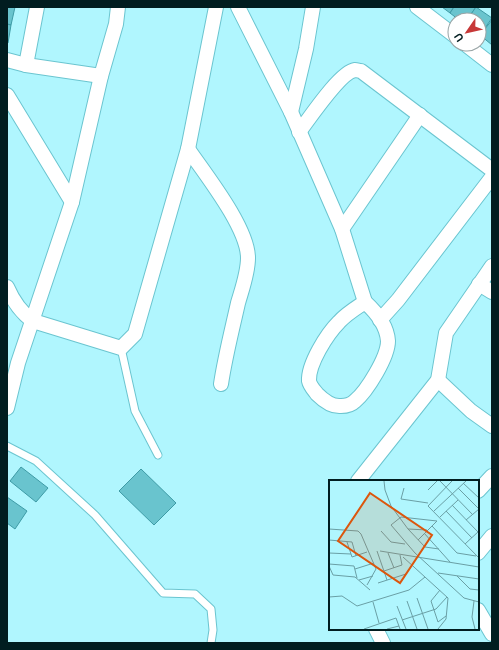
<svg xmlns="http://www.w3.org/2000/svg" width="499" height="650" font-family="Figtree,sans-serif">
  <rect width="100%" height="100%" fill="#b0f6fe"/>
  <!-- building -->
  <g fill="#69c4ce" stroke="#3e9ba6">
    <polygon points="7,7 15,7 11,25 7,24"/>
    <polygon points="442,7 454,7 450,13"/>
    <polygon points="454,7 476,7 467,20 459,20 450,13"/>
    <polygon points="476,7 492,18 480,35 479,20 467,20"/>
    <polygon points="492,20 492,45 480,35"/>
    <polygon points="7,24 11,25 8,43 7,42"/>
    <polygon points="21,467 48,488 36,502 10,481"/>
    <polygon points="141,469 176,503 154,525 119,491"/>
    <polygon points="7,497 27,511 15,529 7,523"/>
  </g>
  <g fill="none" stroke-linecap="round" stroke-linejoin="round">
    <defs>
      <g id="service">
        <polyline points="121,348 135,411 158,455"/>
        <polyline points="7,446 36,461 95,515 163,593 195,594 211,609 213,630 211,643"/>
      </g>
      <g id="minor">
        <polyline points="238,7 291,112 342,229 365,302"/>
        <polyline points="417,7 455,36"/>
        <polyline points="465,44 492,65"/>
        <polyline points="7,60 26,65 101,76"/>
        <polyline points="26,65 37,7"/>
        <polyline points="7,95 72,202"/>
        <polyline points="291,112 306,49 313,7"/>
        <path d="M 299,132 C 309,119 340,72 355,70 C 357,70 359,71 361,71 L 492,170"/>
        <path d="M 188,149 C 206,175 248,228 248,258 C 248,273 242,289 238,303 C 232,330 225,357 221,384"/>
        <polyline points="342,229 420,115"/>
        <polyline points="479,284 492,292"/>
        <path d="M 7,287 C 13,301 20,312 33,321 L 121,348 L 135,334 L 188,149 L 216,7"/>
        <path d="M 365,302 C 376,312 387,326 388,341 C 388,357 367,391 355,401 C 351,405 346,406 341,406 C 331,407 323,400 317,394 C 314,390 310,386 309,381 C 308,364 327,334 339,322 C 346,314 356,308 365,302 Z"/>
        <polyline points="380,320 398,300 492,177"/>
        <polyline points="438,380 471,411 492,426"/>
        <polyline points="7,408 18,363 72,202 101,76 116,24 118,7"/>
        <polyline points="358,481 438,380 446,333 492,266"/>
        <polyline points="478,491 492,476"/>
        <polyline points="478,553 492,536"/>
        <polyline points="478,610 492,634"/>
        <polyline points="376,629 383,643"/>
      </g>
    </defs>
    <!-- service casing -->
    <use href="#service" stroke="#6bc5d0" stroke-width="9"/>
    <!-- minor casing -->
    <use href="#minor" stroke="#6bc5d0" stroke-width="16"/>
    <!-- service -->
    <use href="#service" stroke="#fff" stroke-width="7"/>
    <!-- minor -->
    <use href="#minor" stroke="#fff" stroke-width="14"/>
  </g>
  <!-- overview -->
  <g transform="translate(329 480)">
    <rect width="150" height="150" fill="#b0f6fe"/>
    <path fill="none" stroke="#6a9fa5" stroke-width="1" d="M 55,1 L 56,10 L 62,26 L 79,49 L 96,67 L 110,69M 111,1 L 144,35M 123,1 L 99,26 L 150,78M 134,3 L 150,18M 75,8 L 72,19 L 99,23M 129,8 L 150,29M 99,10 L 108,1M 123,25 L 149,52M 105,31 L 137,1M 117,31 L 143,58M 111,37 L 129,20M 137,40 L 150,29M 108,41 L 72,37 L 62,45 L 86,73 L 135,118 L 150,122M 103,46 L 128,73 L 147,76M 0,49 L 29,51 L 32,54 L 47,89 L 38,105M 79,49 L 98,50M 52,51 L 62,62 L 76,64M 95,53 L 121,82M 0,60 L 23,62 L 27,76M 89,60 L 108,41M 18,62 L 22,74M 136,64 L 150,51M 48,71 L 58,100M 51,71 L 150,87M 0,73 L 22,74 L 23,77 L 38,72M 59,73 L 65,88M 74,77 L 119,118 L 117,139 L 109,149M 0,84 L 25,86 L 28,98M 0,86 L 4,95 L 26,97 L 41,110M 26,89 L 45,83M 55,91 L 73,85 L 71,75M 109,93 L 150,99M 128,96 L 141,109 L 150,110M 30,100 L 44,96M 49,103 L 77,94M 111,110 L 102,121 L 109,142 L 117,136M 0,117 L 13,116 L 28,126 L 80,110 L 96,97M 88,118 L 99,149M 78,121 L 88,149M 145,121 L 143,137 L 146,149M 44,122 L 50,143M 68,126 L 77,149M 73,140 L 107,129 L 118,117M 35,149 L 67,138 L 71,149M 58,149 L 70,146"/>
    <path fill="#dc560d" fill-opacity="0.15" stroke="#dc560d" stroke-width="2" d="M 41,13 L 103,55 L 71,103 L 9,61 Z"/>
    <rect width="150" height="150" fill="none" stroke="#011d20" stroke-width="2"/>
  </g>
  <!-- border -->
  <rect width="499" height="650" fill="none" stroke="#011d20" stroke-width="16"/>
  <!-- north arrow -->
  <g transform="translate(467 32) rotate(236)"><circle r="19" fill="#ffffff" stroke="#99a5a6"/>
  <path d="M0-3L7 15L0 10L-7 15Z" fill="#c73838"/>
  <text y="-6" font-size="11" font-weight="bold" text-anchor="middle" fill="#011d20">U</text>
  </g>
</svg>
